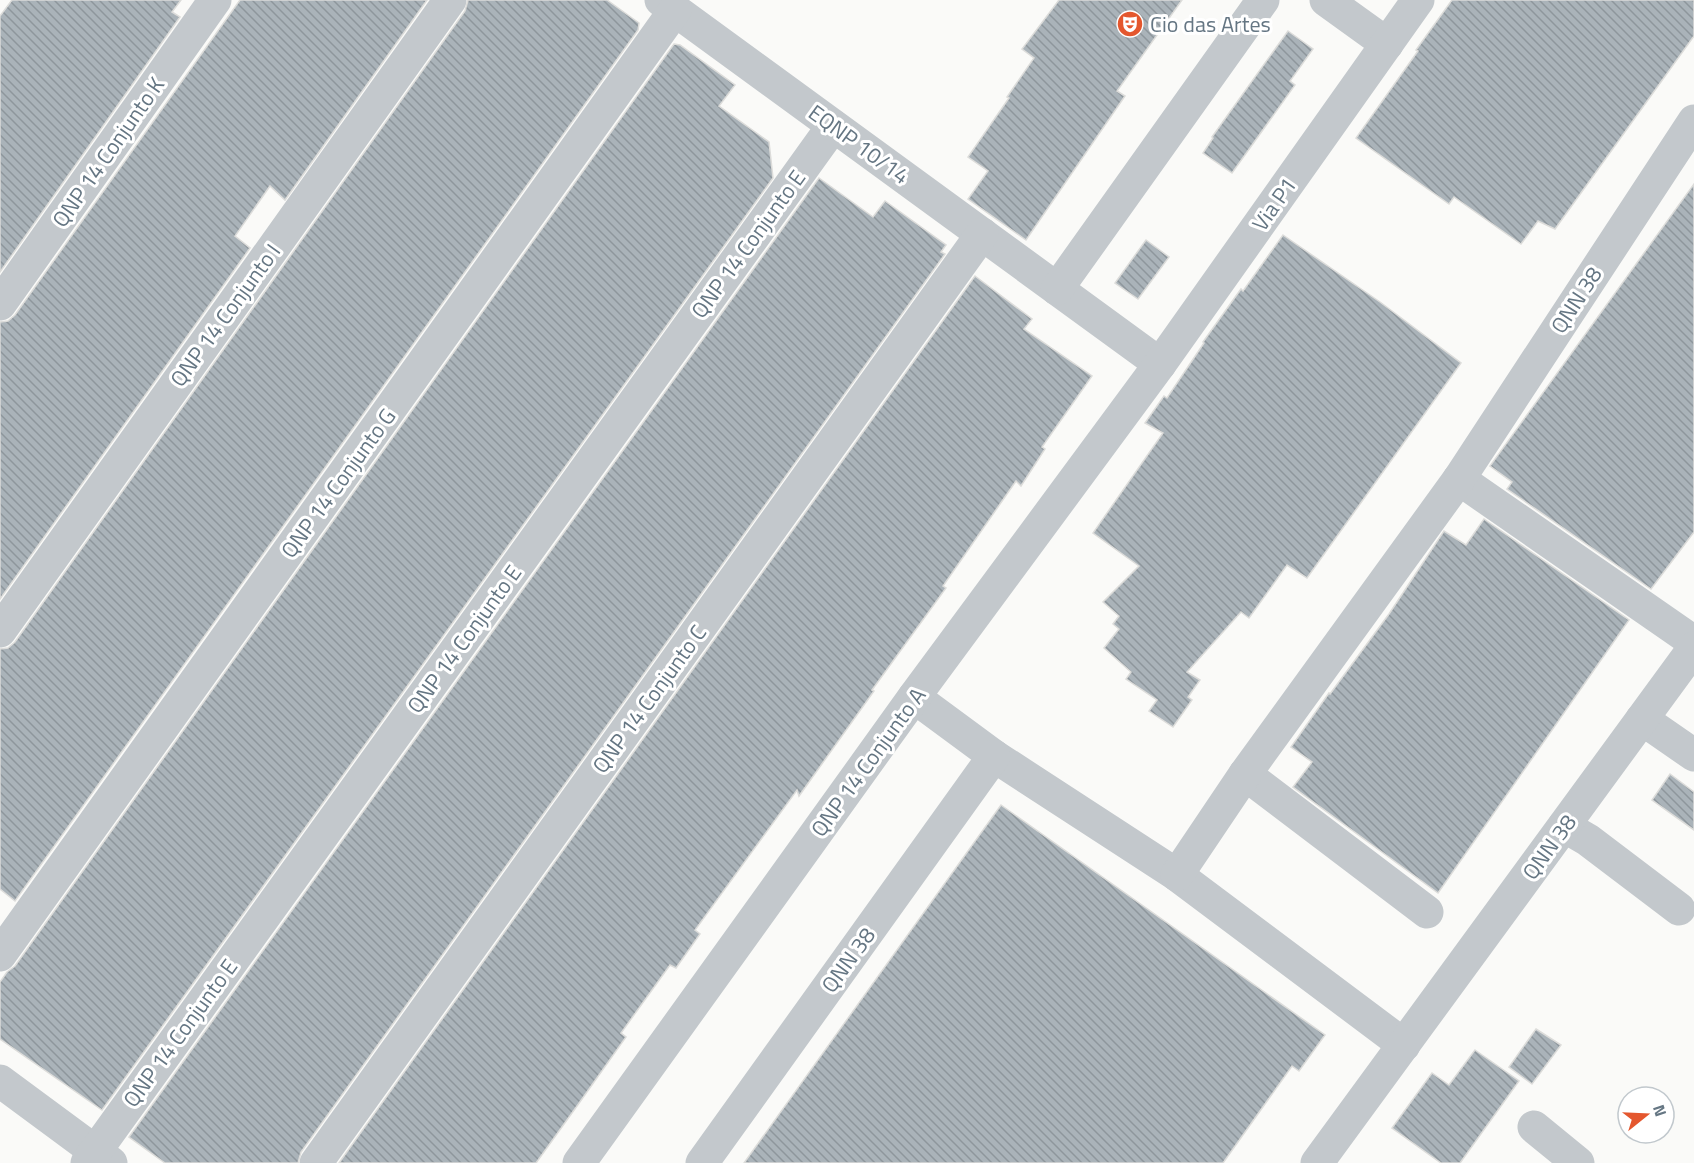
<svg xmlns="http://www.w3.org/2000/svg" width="1694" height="1163" font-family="'Titillium Web',sans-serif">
  <defs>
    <pattern id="building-back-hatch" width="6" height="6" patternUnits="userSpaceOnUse" patternTransform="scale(1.5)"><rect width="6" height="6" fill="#aab3b9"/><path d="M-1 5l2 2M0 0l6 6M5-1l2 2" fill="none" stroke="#8e969c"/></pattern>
  </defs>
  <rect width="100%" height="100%" fill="#fafaf8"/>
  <!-- building -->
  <g fill="url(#building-back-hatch)" stroke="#dcdcda" stroke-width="1.5">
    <polygon points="12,0 181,0 172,12 180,17 0,272 0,16"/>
    <polygon points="240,0 427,0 285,200 270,186 235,236 250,248 0,599 0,322 8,321 15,315"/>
    <polygon points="468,0 607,0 639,23 638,30 15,901 0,889 0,649 8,648 15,642 465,11"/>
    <polygon points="1059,0 1182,0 1117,91 1125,96 1026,240 968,199 988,171 968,157 1009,98 1007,97 1034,58 1022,49"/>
    <polygon points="1452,0 1694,0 1694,36 1555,229 1538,221 1521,244 1454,197 1449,204 1356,138 1418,51 1416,50"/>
    <polygon points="1288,31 1313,49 1290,81 1295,85 1232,173 1203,153 1213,138 1212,137"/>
    <polygon points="674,44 680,45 735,85 719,106 769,142 773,178 102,1110 0,1039 0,982 7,972 15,966"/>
    <polygon points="819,178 873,217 885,201 946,245 941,252 945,254 301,1152 298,1163 165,1163 129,1137"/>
    <polygon points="1694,184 1694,532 1651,589 1507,489 1512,482 1490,466"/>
    <polygon points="1283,235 1380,302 1461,363 1307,578 1287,565 1249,618 1241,612 1187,672 1200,680 1188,697 1192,700 1173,727 1149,711 1157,700 1126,679 1131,672 1104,648 1119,629 1113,624 1119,616 1103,602 1139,566 1093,533 1163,433 1145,423 1164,396 1167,398 1204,343 1203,342 1241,289 1243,291"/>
    <polygon points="1146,240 1169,257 1138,299 1115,283"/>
    <polygon points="975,276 1032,319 1024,329 1092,376 1042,447 1045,449 1021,486 1016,481 943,586 946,588 872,690 874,691 799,796 797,790 695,930 700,934 676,968 670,965 621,1033 626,1037 577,1106 536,1163 339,1163"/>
    <polygon points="1484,519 1629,620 1438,893 1293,787 1312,762 1291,747 1329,693 1330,694 1389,614 1444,531 1466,545"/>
    <polygon points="1670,774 1694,792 1694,830 1652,800"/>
    <polygon points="1001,805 1325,1035 1299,1071 1292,1066 1223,1163 744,1163"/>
    <polygon points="1536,1029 1561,1045 1532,1084 1509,1067"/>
    <polygon points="1475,1050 1519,1081 1460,1163 1441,1163 1392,1128 1432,1073 1449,1085"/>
  </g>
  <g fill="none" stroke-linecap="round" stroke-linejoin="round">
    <!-- minor -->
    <g stroke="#c3c8cc" stroke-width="33">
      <polyline points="661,0 1160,364"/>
      <polyline points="1326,0 1387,44"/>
      <polyline points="1057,289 1263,0"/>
      <polyline points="0,304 215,0"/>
      <polyline points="1459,479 1694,642"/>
      <polyline points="0,631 450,0"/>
      <polyline points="914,697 994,756 1177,875 1404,1045"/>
      <polyline points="1642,719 1694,755"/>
      <polyline points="1245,774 1427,912"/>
      <polyline points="1564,826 1588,840 1679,909"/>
      <polyline points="1177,875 1245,774 1459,479 1694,121"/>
      <polyline points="0,955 675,10"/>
      <polyline points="0,1081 111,1163"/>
      <polyline points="1534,1127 1578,1163"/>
      <polyline points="87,1163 833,126"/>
      <polyline points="316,1163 982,234"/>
      <polyline points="579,1163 914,697 1160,364 1418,0"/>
      <polyline points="702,1163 994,756"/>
      <polyline points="1317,1163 1694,648"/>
    </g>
  </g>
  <!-- icons -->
  <defs>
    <symbol id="theatre-disc" viewBox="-11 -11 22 22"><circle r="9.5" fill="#e4572e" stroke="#fff"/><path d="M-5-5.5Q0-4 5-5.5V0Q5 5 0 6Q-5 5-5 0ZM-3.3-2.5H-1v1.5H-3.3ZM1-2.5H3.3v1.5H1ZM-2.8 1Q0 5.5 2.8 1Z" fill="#fff"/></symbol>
  </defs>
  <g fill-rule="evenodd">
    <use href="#theatre-disc" x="1115" y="9" width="30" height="30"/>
  </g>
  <g text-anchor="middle" stroke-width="6" stroke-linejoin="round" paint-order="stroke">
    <!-- poi labels -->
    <g font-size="22" fill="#657683" stroke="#fff" text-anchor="start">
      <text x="1150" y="32">Cio das Artes</text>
    </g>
    <!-- street labels -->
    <g font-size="22" fill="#657683" stroke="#fff">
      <text transform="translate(859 144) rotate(36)" y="8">EQNP 10/14</text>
      <text transform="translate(108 152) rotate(-55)" y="8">QNP 14 Conjunto K</text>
      <text transform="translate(1274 204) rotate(-55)" y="8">Via P1</text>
      <text transform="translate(748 244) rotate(-54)" y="8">QNP 14 Conjunto E</text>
      <text transform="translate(1576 300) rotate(-57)" y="8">QNN 38</text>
      <text transform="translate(225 315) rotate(-54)" y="8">QNP 14 Conjunto I</text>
      <text transform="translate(338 483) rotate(-54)" y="8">QNP 14 Conjunto G</text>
      <text transform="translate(464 639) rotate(-54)" y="8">QNP 14 Conjunto E</text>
      <text transform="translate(649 699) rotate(-54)" y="8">QNP 14 Conjunto C</text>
      <text transform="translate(868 762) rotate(-54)" y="8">QNP 14 Conjunto A</text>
      <text transform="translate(1549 847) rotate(-54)" y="8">QNN 38</text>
      <text transform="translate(848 960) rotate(-54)" y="8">QNN 38</text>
      <text transform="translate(180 1033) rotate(-54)" y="8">QNP 14 Conjunto E</text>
    </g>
  </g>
  <!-- north arrow -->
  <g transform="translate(1646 1115) rotate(72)"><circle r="28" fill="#ffffff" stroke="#c1c8cd" stroke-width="1.5"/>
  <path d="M0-4.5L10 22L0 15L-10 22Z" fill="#e4572e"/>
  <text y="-9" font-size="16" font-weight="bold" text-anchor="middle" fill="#657683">N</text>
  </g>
</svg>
